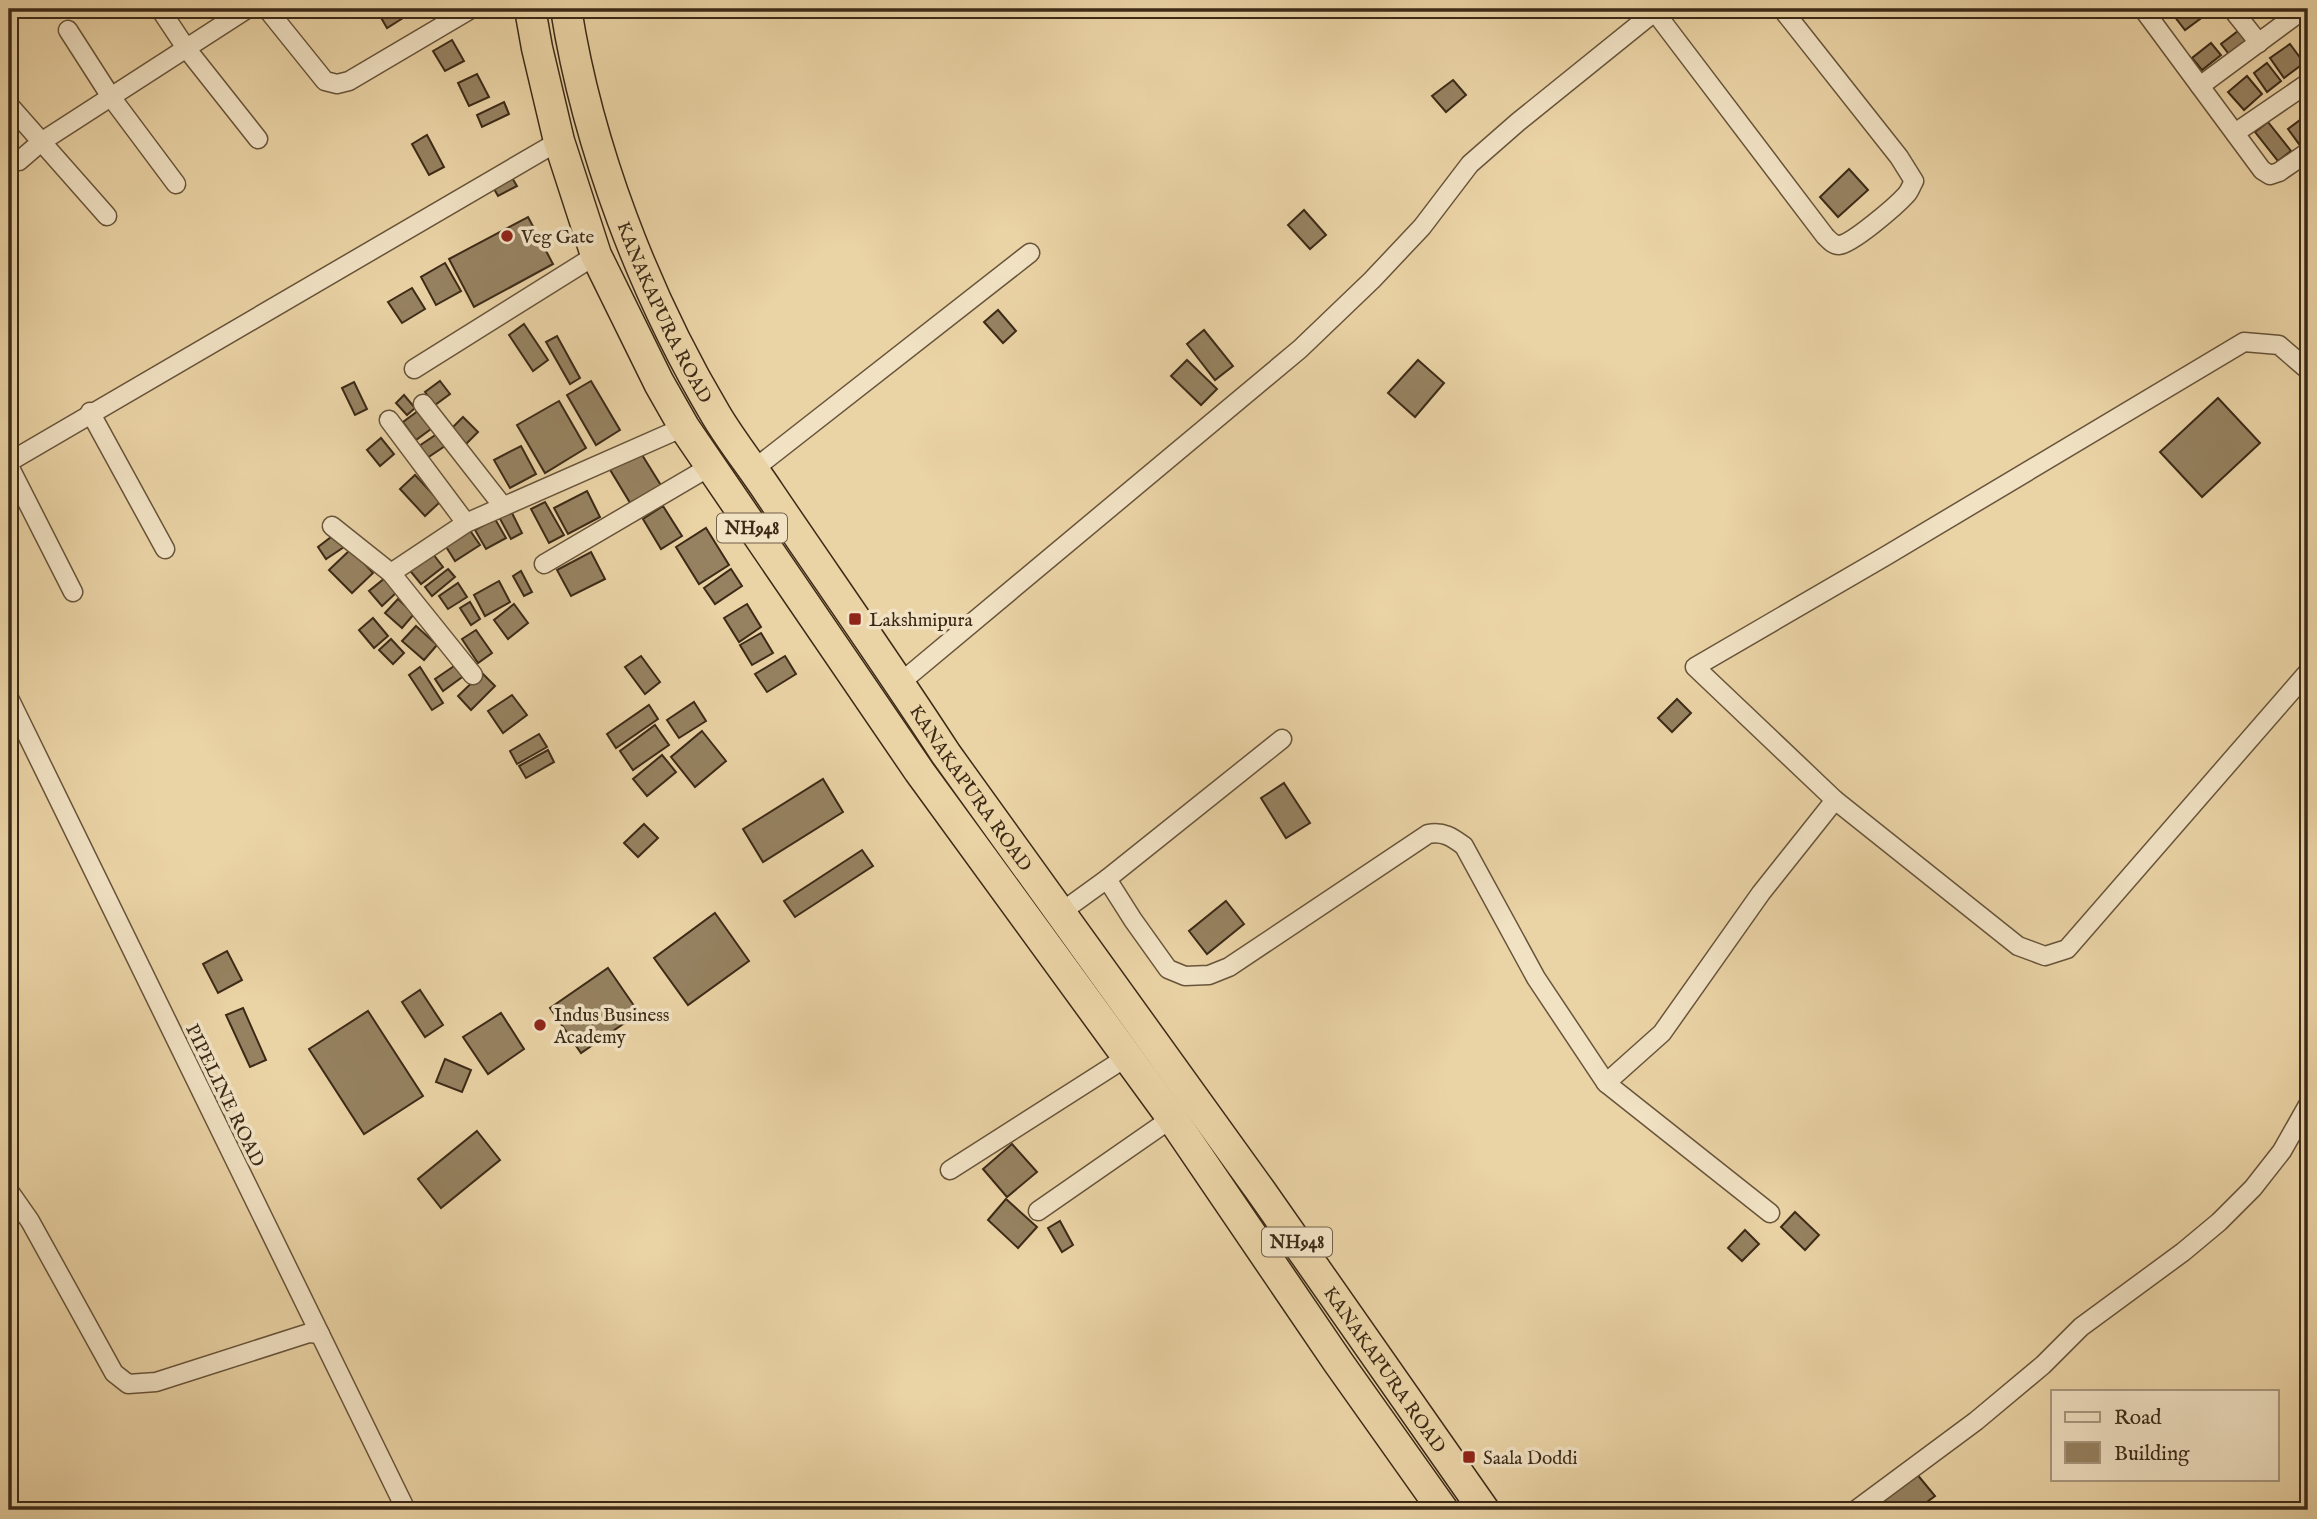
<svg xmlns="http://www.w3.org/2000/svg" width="2317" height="1519" font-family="'IM FELL English',serif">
  <rect width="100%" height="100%" fill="#ead3a5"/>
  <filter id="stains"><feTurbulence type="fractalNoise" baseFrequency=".00286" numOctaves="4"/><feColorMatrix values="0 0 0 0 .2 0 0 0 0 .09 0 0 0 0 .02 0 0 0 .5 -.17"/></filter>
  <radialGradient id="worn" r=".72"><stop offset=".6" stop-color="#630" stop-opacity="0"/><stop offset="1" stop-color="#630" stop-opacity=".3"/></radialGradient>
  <!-- building -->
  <g fill="#968261" stroke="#3c2a17" stroke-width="2">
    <polygon points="376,9 397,9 403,18 387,28"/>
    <polygon points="2175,9 2198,9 2204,16 2185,30 2171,12"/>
    <polygon points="2242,28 2252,42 2232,58 2221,44"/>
    <polygon points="452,40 464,61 445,71 433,51"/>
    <polygon points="2211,43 2221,55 2202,70 2192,58"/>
    <polygon points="2290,44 2304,63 2284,78 2270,58"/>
    <polygon points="2267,63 2281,81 2267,92 2254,73"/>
    <polygon points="477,74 489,97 469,106 458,83"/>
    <polygon points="2247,76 2262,94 2244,110 2228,92"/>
    <polygon points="1453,80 1466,95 1446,112 1432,96"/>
    <polygon points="504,102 509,114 482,127 477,115"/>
    <polygon points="2308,114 2308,137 2299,144 2288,129"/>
    <polygon points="2268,122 2291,151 2278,161 2255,132"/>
    <polygon points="427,135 444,167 429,175 412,144"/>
    <polygon points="1849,169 1868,190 1838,217 1820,197"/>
    <polygon points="511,176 517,186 498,196 493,187"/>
    <polygon points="1304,210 1326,235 1310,249 1288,225"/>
    <polygon points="528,217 553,264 474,307 449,259"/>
    <polygon points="445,263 461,291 436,305 421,277"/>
    <polygon points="412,288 425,309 402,323 388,302"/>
    <polygon points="998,310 1016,331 1003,343 984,322"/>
    <polygon points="524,324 548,360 533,371 509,335"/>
    <polygon points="1204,330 1233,366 1215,380 1187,344"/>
    <polygon points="557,336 580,378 570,384 546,342"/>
    <polygon points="1187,360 1217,389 1201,405 1171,376"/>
    <polygon points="1418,360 1444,383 1415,417 1388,393"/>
    <polygon points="440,381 450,394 435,405 425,392"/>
    <polygon points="591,381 620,430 596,445 567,395"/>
    <polygon points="354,382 367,409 355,415 342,388"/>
    <polygon points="404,395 415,408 407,415 396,403"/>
    <polygon points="2218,398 2260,443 2202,497 2160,452"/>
    <polygon points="559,401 586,448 545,473 517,425"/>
    <polygon points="418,411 431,429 416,440 403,422"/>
    <polygon points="463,417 478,432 465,445 450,430"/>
    <polygon points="437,434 445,446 427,458 419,446"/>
    <polygon points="381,438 394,454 380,466 367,450"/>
    <polygon points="521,446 536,474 510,488 494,460"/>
    <polygon points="639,450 662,487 632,506 609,468"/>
    <polygon points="415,475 440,502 425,516 400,489"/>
    <polygon points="587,491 600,517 568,534 554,508"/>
    <polygon points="545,502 564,535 549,543 531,509"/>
    <polygon points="663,506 682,536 661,549 643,519"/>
    <polygon points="511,511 522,533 511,539 499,517"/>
    <polygon points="495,519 506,538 486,549 475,530"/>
    <polygon points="706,528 729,565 699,584 676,547"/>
    <polygon points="469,529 480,545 455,561 445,545"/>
    <polygon points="335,534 344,547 326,559 318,547"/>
    <polygon points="351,549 373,573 352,593 329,570"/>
    <polygon points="430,550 443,567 421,584 407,567"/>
    <polygon points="591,552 605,579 571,596 557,570"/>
    <polygon points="448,569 455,577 432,596 425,587"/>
    <polygon points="731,569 742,586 715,604 704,588"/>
    <polygon points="521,571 532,592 524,596 513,576"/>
    <polygon points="385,578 397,592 382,606 369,591"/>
    <polygon points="499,581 510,602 485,616 474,595"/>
    <polygon points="458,583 467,597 448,609 439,596"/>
    <polygon points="398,599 414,614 402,628 385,613"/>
    <polygon points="470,602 480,619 471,625 460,608"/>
    <polygon points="514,604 528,623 508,639 494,620"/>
    <polygon points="747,604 761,627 739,642 724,618"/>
    <polygon points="373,618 388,636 374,648 359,630"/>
    <polygon points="416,626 437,645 424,660 402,641"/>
    <polygon points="476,630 492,653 478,663 462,639"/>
    <polygon points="761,633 773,653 752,665 740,645"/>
    <polygon points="391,639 404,653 393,664 379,650"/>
    <polygon points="641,656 660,682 645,694 625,667"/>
    <polygon points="785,656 796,674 767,692 755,674"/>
    <polygon points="457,664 465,675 443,691 435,679"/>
    <polygon points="420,667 443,703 432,710 409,675"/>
    <polygon points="482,673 495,686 471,710 458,696"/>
    <polygon points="512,695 527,715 503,733 488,711"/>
    <polygon points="1677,699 1691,713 1672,732 1658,718"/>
    <polygon points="694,702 706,721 679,738 667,720"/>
    <polygon points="649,705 658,719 616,748 607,734"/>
    <polygon points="655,725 669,745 633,770 620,751"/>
    <polygon points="702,731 726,761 695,787 671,757"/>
    <polygon points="539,734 547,747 517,764 510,751"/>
    <polygon points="548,750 554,762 526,778 519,766"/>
    <polygon points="662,755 676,772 647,796 633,779"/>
    <polygon points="823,779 843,812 763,862 743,829"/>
    <polygon points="1284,783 1310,823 1286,838 1261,798"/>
    <polygon points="644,824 658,838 638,857 624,843"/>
    <polygon points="862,850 873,866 795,917 784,901"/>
    <polygon points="1226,901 1244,924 1207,954 1189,931"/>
    <polygon points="715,913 749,961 688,1005 654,958"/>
    <polygon points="227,951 242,980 218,993 203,964"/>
    <polygon points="608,968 639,1013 581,1053 550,1008"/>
    <polygon points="420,990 443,1025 425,1037 402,1002"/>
    <polygon points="243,1008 266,1060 250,1067 226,1015"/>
    <polygon points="368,1011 423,1096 364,1134 309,1049"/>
    <polygon points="501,1013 524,1049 488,1074 463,1037"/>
    <polygon points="445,1059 471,1070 462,1092 436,1082"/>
    <polygon points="477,1131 500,1160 441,1208 418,1179"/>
    <polygon points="1012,1144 1037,1172 1007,1197 983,1169"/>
    <polygon points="1006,1199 1037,1227 1018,1248 988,1220"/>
    <polygon points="1795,1212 1819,1235 1805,1250 1781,1227"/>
    <polygon points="1060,1221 1073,1245 1062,1252 1048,1228"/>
    <polygon points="1745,1230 1759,1244 1742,1261 1728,1248"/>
    <polygon points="1916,1473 1935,1496 1916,1510 1892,1510 1883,1499"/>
  </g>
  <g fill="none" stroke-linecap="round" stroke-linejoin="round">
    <defs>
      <g id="minor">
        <polyline points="160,9 186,48 258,139"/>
        <polyline points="267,9 325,81 337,84 349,81 471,9"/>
        <polyline points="2143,9 2262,170 2270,175 2279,172 2308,152"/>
        <polyline points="2232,9 2259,43"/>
        <path d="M 1655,12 L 1825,236 C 1829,240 1833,245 1839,245 C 1852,244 1896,206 1906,195 C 1910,191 1911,186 1914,181 L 1899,157 L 1782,9"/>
        <polyline points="68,30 111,97 176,184"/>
        <polyline points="2200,86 2304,9"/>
        <polyline points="9,105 107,216"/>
        <polyline points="2235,133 2308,83"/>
        <polyline points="19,161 41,142 247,9"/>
        <polyline points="414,369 596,255"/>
        <polyline points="2308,370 2279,345 2244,342 1884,557 1695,667 1835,800 2018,946 2045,956 2067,949 2308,672"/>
        <polyline points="423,404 502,505"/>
        <polyline points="90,412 165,549"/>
        <polyline points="389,420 466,523"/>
        <polyline points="9,462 559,141"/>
        <polyline points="9,466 73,592"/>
        <polyline points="754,469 1030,253"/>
        <polyline points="332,526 391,573 473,675"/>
        <polyline points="544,564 711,466"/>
        <polyline points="391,573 466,523 684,427"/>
        <polyline points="900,683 1300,349 1372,280 1422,227 1470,164 1518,122 1658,9"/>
        <polyline points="9,698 406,1510"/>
        <polyline points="1107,879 1282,739"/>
        <path d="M 1060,913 L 1107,879 L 1133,920 L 1168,969 L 1185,976 L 1209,975 L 1229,967 L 1428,834 C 1443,831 1452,837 1464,846 L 1536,978 L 1606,1083 L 1662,1033 L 1761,893 L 1835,800"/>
        <polyline points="1606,1083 1770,1213"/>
        <polyline points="950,1170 1127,1057"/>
        <polyline points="9,1191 30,1221 114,1373 128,1384 156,1382 309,1333 320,1334"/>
        <polyline points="1038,1211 1172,1118"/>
        <polyline points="1856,1510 1976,1421 2043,1365 2081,1327 2183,1252 2219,1222 2253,1188 2282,1151 2308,1105"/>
      </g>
      <g id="trunk">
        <polyline points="530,9 537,48 559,141 596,255 659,383 684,427 919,771 1172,1118 1338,1362 1443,1510"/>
        <path id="s1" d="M 566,9 C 588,148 644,294 716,415 C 732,442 753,468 770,494 C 829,581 889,666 946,754 L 1260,1190 L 1484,1510"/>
      </g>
    </defs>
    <!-- minor casing -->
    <use href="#minor" stroke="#68543a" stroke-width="21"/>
    <!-- trunk casing -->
    <use href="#trunk" stroke="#3c2a17" stroke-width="33"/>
    <!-- minor -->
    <use href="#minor" stroke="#f1e2c4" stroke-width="18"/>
    <!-- trunk -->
    <use href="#trunk" stroke="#ead3a5" stroke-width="30"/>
  </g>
  <!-- markers -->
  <g fill="#8f2418" stroke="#f1e2c4" stroke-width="2.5">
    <circle cx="507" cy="236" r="7"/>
    <rect x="848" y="612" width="14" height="14" rx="3.5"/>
    <circle cx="540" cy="1025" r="7"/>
    <rect x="1462" y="1450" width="14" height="14" rx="3.5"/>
  </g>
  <g text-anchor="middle" stroke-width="7" stroke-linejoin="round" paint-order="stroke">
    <!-- shield labels -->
    <g fill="#f1e2c4" stroke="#72614b" stroke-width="2">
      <rect x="717" y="513.5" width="70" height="29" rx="5"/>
      <rect x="1262" y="1227.5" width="70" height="29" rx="5"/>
    </g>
    <g font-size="18" font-weight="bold" fill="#3c2a17">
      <text x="752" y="534">NH948</text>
      <text x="1297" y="1248">NH948</text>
    </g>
    <!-- poi labels -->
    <g font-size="19" fill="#3c2a17" stroke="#f1e2c4" text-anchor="start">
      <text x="521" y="243">Veg Gate</text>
      <text x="869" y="626">Lakshmipura</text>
      <text x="554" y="1021">Indus Business<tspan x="554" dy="22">Academy</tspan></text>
      <text x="1483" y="1464">Saala Doddi</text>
    </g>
    <!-- street labels -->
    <g font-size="19" fill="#3c2a17" stroke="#f1e2c4">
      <text dy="7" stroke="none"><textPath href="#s1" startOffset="320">KANAKAPURA ROAD</textPath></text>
      <text dy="7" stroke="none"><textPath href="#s1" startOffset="887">KANAKAPURA ROAD</textPath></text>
      <text transform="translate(226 1095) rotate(64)" y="7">PIPELINE ROAD</text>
      <text dy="7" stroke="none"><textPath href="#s1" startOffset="1601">KANAKAPURA ROAD</textPath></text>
    </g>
  </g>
  <!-- margin -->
  <rect width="2317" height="1519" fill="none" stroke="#ead3a5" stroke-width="35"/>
  <rect x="10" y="10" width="2296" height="1498" fill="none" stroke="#3c2a17" stroke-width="3.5"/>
  <rect x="18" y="18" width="2282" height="1484" fill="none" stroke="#3c2a17" stroke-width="2"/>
  <!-- legend -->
  <rect x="2051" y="1390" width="228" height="91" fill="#f1e2c4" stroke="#a9987f" stroke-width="2"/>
  <rect x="2065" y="1412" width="35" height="10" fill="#f1e2c4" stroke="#a9987f" stroke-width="2"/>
  <text x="2114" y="1424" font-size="21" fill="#3c2a17">Road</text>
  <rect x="2065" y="1442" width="35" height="21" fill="#968261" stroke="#a9987f" stroke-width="2"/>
  <text x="2114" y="1460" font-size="21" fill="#3c2a17">Building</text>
  <rect width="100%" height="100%" filter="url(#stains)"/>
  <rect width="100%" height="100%" fill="url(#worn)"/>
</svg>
